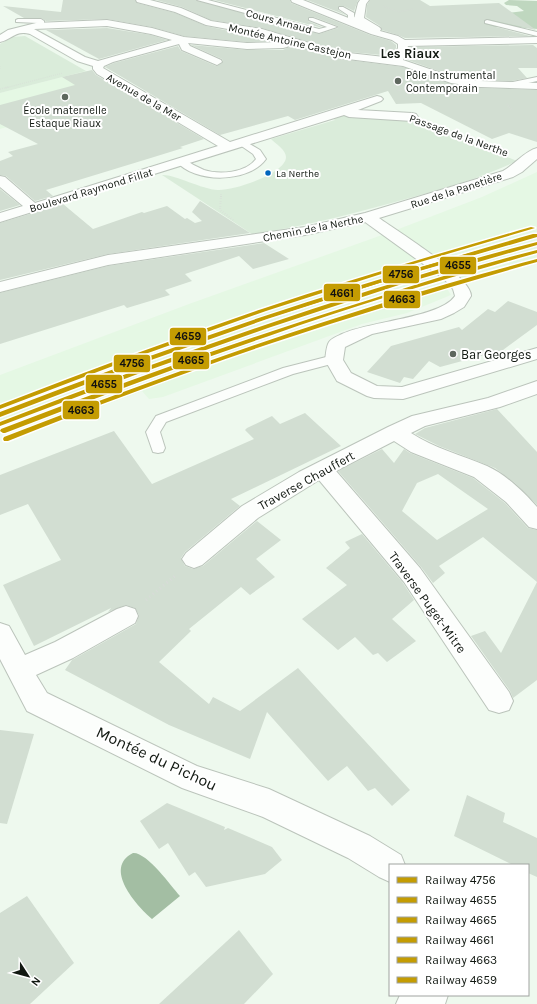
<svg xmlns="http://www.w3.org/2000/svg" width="537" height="1004" font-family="Karla,sans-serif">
  <rect width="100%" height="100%" fill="#eef9ee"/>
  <!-- built -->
  <g fill="#e5f8e4">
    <polygon points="86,71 137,101 53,114 0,129 0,93"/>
    <polygon points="537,172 537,259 472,279 462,278 452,273 441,277 446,283 446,287 451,295 407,313 362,324 163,397 149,399 142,391 76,416 33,420 0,434 0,375 189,304 396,230 482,197"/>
  </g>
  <!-- green -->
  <g fill="#daecda">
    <polygon points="25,36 86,71 0,93 0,44 12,37"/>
    <path d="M 342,115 L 402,118 L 419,121 L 517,161 C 483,177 449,187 413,197 C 360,212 307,226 252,234 L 162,175 C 174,174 201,189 218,190 C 232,191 286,174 286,157 C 286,150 276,144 271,139 L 335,120 L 332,118 Z"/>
  </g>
  <!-- forest -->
  <polygon fill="#bfd7bf" points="509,0 537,1 537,29 497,25 498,26 493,28 445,21 524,11 517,6 506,5 504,3"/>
  <!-- water -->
  <path fill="#a3bea3" d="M 133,853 C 147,852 171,886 180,896 L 152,919 C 136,905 103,868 133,853 Z"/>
  <!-- building -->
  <g fill="#d2ded2" fill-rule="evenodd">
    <polygon points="63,0 135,0 137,3 175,13 206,26 275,41 247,42 184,36 152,27 107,19 46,21 41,18 24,18 3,6 61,12"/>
    <polygon points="156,0 196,0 319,34 338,28 338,26 314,17 308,17 308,21 322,27 319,27 214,0 290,0 291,3 370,35 391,41 396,45 396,48 392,56 340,51 262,28 211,20 182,7"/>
    <polygon points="307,0 358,0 354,11 344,6 338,6 338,10 346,15"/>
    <polygon points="370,0 420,0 430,6 499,3 536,30 487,19 484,21 485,24 530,36 405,38 398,35 382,30 380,26 366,17 367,5"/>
    <polygon points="107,28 151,35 167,40 99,59 46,30"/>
    <polygon points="191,45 247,50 283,50 287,48 289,45 340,59 403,67 451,84 480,88 537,90 537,142 509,133 492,139 421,103 396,104 388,91 295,120 288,116 220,135 105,67 114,63 178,46 181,51 216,66 223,62 222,59"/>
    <polygon points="533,45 537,48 537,68 518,68 527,78 512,81 480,80 453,76 405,59 409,47"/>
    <polygon points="92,70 96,75 204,139 180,147 183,148 154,157 46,190 53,196 35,201 6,176 0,175 0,161 13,156 8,152 38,144 0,124 0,105 75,85 62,77"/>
    <polygon points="0,189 20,205 0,211"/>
    <polygon points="200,201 250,233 108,254 0,280 0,223 63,204 93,229 142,212 144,213 167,206 185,219 187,218 195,223 202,221 192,212"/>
    <polygon points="264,243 289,259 253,269 239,256 185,274 192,281 165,290 170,295 127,308 124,305 0,344 0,293 108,266"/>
    <polygon points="508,301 537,312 537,325 503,350 440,367 429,361 413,379 404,377 400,383 367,372 391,346 459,327 462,330 488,309 495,312"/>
    <polygon points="497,409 537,452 537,505 515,483 495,468 439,446 415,434 425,428"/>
    <polygon points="305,413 341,446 231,499 240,506 185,552 181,558 185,566 193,569 203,566 257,521 281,540 256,559 275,577 250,595 241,587 189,629 191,631 159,662 209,704 213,697 240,711 298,668 410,790 392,806 375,788 368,791 347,766 328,781 267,712 250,759 169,725 65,670 72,660 136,624 139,615 135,608 126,605 108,612 111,608 34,646 3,585 61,560 28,504 0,515 0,475 114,431 152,484 254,439 245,430 247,428 272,416 280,424"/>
    <path d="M 382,449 L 394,463 L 404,449 L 410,453 L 473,478 L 505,503 L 528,528 L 537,530 L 537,680 L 513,698 L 510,691 L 471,636 L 485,631 L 501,653 L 537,582 L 483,537 L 439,566 L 445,573 L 433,583 L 421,567 L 338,471 ZM 438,474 L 488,509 L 437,540 L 402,511 L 417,483 Z"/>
    <polygon points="362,534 403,583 414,600 392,619 416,641 387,662 378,653 373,655 355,637 338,650 302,619 347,585 326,568 350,548 345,542"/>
    <polygon points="0,730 34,734 7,824 0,823"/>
    <polygon points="467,795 505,813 503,822 537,838 537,877 528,873 528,865 513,865 454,836"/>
    <polygon points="167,803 225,827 224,830 228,828 272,847 282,860 265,874 206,887 195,872 189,876 168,843 159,849 140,821"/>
    <polygon points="27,896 74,963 30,1004 0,1004 0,913"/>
    <polygon points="239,930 273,974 244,1004 159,1004"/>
  </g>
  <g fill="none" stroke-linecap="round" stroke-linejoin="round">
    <defs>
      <g id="lane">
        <polygon points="197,0 208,0 319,29 327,27 309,20 309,18 313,18 337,27 319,33"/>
        <polygon points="339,7 343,7 354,13 354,17 365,22 362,24 348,19 348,15 339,9"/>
        <polygon points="18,19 41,19 44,21 44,25 41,27 39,26 38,23 16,22 16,20"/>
        <polygon points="487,20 537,32 537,36 485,23 485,21"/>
        <polygon points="537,77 537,81 511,87 507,85 508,83"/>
        <path d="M 243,140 L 260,150 L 266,159 C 249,183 195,184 176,161 L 181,158 L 184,159 C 190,163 197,167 204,170 C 219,175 246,173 256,159 L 253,154 L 240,145 L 238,143 L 240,141 Z"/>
        <polygon points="334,355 339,356 341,359 339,362 293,374 166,422 160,432 165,448 163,452 158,453 153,452 146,432 156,416 283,368"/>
      </g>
      <g id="street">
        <path d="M 136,0 L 150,0 L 181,8 L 211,21 L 262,29 L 340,52 L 393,58 L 398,48 L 398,44 L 392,40 L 371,34 L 292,2 L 291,0 L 303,0 L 356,21 L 354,19 L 358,3 L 360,0 L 369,0 L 366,4 L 364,18 L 379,27 L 381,29 L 380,31 L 398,36 L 405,40 L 537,37 L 537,43 L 408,46 L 403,60 L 453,77 L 480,81 L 537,83 L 537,89 L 480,87 L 451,83 L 403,66 L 340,58 L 287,43 L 288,45 L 287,47 L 283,48 L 247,49 L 188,43 L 190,46 L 221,60 L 222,62 L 217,65 L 182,50 L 179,44 L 113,62 L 104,66 L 103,68 L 230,142 L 377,96 L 381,97 L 383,99 L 381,101 L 358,110 L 412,113 L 416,114 L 418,117 L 416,120 L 412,121 L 349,117 L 344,115 L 0,222 L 0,213 L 23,206 L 0,187 L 0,176 L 5,177 L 35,203 L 218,146 L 97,74 L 93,69 L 93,66 L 77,61 L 30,34 C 15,30 13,39 0,42 L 0,35 L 8,30 L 36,23 L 107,20 L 152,28 L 184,37 L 247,43 L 285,42 L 260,35 L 206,25 L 175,12 L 137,2 ZM 107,26 L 151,34 L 172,40 L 98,61 L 85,57 L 34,29 Z"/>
        <path d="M 537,148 L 537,159 L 522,172 L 513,177 L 379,218 C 397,231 472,277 471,296 L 464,307 L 454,313 L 441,319 L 372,334 L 345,347 L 343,360 L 351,373 L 377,386 L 402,387 L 537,348 L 537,359 L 410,397 L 403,399 L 374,398 L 367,396 L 337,381 L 325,360 C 326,355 326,347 329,342 C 332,338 338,336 342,334 C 370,321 440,318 455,296 L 453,289 L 444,279 L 365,222 L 305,235 L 108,265 L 0,292 L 0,282 L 108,255 L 305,227 L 365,213 L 503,171 C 514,165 525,151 537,148 Z"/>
        <path d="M 537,381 L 537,394 L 500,407 L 425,426 L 411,433 C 434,448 461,455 487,466 C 505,474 524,492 537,507 L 537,529 L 529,527 L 506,502 L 474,477 L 411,452 L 394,441 L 336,471 L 420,568 L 509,692 L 513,701 L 509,710 L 499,713 L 489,710 L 404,582 L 319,480 L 258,518 L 202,565 L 194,568 L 186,565 L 182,559 L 186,553 L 242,506 L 299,472 L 388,427 L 412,416 L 488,398 Z"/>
        <polygon points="126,606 135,609 138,616 135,623 73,658 36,675 47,693 197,766 269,789 370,836 401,855 405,865 390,865 390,882 379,877 348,858 263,817 182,788 27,711 0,659 0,623 9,626 25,655 55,642 117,609"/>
        <polygon points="400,995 448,995 445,1004 396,1004"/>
      </g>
    </defs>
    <!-- lane casing -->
    <use href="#lane" stroke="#bbc4bb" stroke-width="2"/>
    <!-- street casing -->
    <use href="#street" stroke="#bbc4bb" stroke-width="2"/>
    <!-- path-far3 -->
    <g stroke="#d8dbd8" stroke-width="1" stroke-dasharray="0.5 1.5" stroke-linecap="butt">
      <polyline points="383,6 399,12 413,9"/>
      <polyline points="0,66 0,69"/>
      <polyline points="5,88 63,73"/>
      <polyline points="407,88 409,87"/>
    </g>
    <!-- path-far2 -->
    <g stroke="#d8dbd8" stroke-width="1.5" stroke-dasharray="0.5 1.5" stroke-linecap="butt">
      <polyline points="0,89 9,87"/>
      <polyline points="397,91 409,87"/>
      <polyline points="507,104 512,110"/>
      <polyline points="431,123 503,151"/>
      <polyline points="221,197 221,194"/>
    </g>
    <!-- path-far1 -->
    <polyline stroke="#d8dbd8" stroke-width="2" stroke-dasharray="0.5 2" stroke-linecap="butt" points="221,196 220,210 233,220"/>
    <!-- path -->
    <polyline stroke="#d8dbd8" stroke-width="3" stroke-dasharray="1 3.5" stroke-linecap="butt" points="146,600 175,576"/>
    <!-- lane -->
    <use href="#lane" fill="#fcfefc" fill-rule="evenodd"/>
    <!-- street -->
    <use href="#street" fill="#fcfefc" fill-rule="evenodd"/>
    <defs>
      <path id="rail-1" d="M 537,235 L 537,237 L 402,276 L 268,318 L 134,365 L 0,416 L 0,412 C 176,344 354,282 537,235 Z"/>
      <path id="rail-2" d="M 537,242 L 537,245 L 402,284 L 268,328 L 135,375 L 0,426 L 0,422 C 122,374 246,330 371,290 C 426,273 481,256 537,242 Z"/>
      <path id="rail-3" d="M 537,250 L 537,253 C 447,278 357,305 269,336 C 180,366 93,399 5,433 L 3,433 L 0,431 L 1,429 C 123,382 246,338 372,299 C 426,281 481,264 537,250 Z"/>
      <path id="rail-4" d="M 533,234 L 537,234 L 537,236 L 401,276 L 267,319 L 134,366 L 0,417 L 0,413 C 175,345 353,286 533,234 Z"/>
      <path id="rail-5" d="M 537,259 L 537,262 C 448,287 359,314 272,343 C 183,373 95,406 8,441 L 4,441 L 3,439 L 4,437 C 178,370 356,306 537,259 Z"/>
      <path id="rail-6" d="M 531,227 L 535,228 L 400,268 L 266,311 L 134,358 L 0,409 L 0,405 C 87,371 174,339 262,309 C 351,279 441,253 531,227 Z"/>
    </defs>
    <!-- rail-1 casing -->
    <use href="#rail-1" stroke="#fff" stroke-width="3"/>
    <!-- rail-2 casing -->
    <use href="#rail-2" stroke="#fff" stroke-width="3"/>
    <!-- rail-3 casing -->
    <use href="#rail-3" stroke="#fff" stroke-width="3"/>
    <!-- rail-4 casing -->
    <use href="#rail-4" stroke="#fff" stroke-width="3"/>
    <!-- rail-5 casing -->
    <use href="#rail-5" stroke="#fff" stroke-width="3"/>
    <!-- rail-6 casing -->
    <use href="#rail-6" stroke="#fff" stroke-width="3"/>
    <!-- rail-1 -->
    <use href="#rail-1" fill="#c49c02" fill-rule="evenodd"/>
    <!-- rail-2 -->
    <use href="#rail-2" fill="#c49c02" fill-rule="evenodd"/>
    <!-- rail-3 -->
    <use href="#rail-3" fill="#c49c02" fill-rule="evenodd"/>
    <!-- rail-4 -->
    <use href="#rail-4" fill="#c49c02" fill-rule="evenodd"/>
    <!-- rail-5 -->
    <use href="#rail-5" fill="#c49c02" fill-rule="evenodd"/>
    <!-- rail-6 -->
    <use href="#rail-6" fill="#c49c02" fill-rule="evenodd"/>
  </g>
  <!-- markers -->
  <g fill="#5e675e" stroke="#fff" stroke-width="1.5">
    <circle cx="398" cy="81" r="4"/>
    <circle cx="65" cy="97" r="4"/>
    <circle cx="453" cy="354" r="4"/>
  </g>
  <circle fill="#0065bd" stroke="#fff" stroke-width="1.5" cx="268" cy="173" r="3.5"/>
  <g text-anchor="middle" stroke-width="4" stroke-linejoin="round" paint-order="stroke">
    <!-- far-bus labels -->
    <g font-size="10" fill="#111811" stroke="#fff" text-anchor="start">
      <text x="276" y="177">La Nerthe</text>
    </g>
    <!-- far-street labels -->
    <g font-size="11" fill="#111811" stroke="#fff">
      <text transform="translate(279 21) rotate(15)" y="4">Cours Arnaud</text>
      <text transform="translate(290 41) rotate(13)" y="4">Montée Antoine Castejon</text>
      <text transform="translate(144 97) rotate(30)" y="4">Avenue de la Mer</text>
      <text transform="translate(459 135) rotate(20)" y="4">Passage de la Nerthe</text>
      <text transform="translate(91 190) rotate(-17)" y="4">Boulevard Raymond Fillat</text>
      <text transform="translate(456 190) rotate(-18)" y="4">Rue de la Panetière</text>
      <text transform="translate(313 228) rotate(-11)" y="4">Chemin de la Nerthe</text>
    </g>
    <!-- far-poi labels -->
    <g font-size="11" fill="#111811" stroke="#fff" text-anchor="start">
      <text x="406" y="79">Pôle Instrumental<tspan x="406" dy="13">Contemporain</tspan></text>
      <text x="65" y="114" text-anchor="middle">École maternelle<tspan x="65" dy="13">Estaque Riaux</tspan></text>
    </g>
    <!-- far-quarter labels -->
    <g font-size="13" font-weight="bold" fill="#111811" stroke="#fff">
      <text x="410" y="58">Les Riaux</text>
    </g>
    <!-- poi labels -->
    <g font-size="13" fill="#111811" stroke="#fff" text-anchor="start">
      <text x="461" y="359">Bar Georges</text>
    </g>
    <!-- street labels -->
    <g font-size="13" fill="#111811" stroke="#fff">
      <text transform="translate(306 480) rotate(-29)" y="5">Traverse Chauffert</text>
      <text transform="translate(428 602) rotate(54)" y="5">Traverse Puget-Mitre</text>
    </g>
    <!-- near-street labels -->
    <g font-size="16" fill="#111811" stroke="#fff">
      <text transform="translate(157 758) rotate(25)" y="6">Montée du Pichou</text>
    </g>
  </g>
  <g stroke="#fff" stroke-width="1.5">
    <rect x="439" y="256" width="38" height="19" rx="4" fill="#c49c02"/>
    <rect x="382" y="265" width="38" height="19" rx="4" fill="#c49c02"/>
    <rect x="323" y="283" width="38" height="19" rx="4" fill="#c49c02"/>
    <rect x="383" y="290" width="38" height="19" rx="4" fill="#c49c02"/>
    <rect x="169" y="327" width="38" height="19" rx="4" fill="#c49c02"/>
    <rect x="172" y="351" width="38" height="19" rx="4" fill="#c49c02"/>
    <rect x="113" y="354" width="38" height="19" rx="4" fill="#c49c02"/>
    <rect x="85" y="374" width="38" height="20" rx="4" fill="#c49c02"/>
    <rect x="62" y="400" width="38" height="20" rx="4" fill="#c49c02"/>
  </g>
  <g font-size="11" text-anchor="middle" font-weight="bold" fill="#111">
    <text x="458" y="269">4655</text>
    <text x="401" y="278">4756</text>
    <text x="342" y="297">4661</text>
    <text x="402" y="303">4663</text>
    <text x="188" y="340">4659</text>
    <text x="191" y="364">4665</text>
    <text x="132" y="367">4756</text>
    <text x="104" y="388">4655</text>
    <text x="81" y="414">4663</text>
  </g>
  <!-- legend -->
  <rect x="389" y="864" width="140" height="132" fill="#ffffff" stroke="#a0a3a0"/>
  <rect x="397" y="877" width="20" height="6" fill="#c49c02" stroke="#a0a3a0"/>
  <text x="425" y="884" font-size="12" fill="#111811">Railway 4756</text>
  <rect x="397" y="897" width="20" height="6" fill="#c49c02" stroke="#a0a3a0"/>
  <text x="425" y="904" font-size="12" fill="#111811">Railway 4655</text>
  <rect x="397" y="917" width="20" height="6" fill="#c49c02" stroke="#a0a3a0"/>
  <text x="425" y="924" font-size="12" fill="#111811">Railway 4665</text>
  <rect x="397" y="937" width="20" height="6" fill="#c49c02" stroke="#a0a3a0"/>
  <text x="425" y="944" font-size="12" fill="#111811">Railway 4661</text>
  <rect x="397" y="957" width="20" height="6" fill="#c49c02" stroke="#a0a3a0"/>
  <text x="425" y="964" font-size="12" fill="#111811">Railway 4663</text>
  <rect x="397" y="977" width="20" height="6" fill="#c49c02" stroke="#a0a3a0"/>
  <text x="425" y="984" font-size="12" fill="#111811">Railway 4659</text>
  <!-- north arrow -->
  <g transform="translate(28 976) rotate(126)" stroke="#ffffff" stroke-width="3" paint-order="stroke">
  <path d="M0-3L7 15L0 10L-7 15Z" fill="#111811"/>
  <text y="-6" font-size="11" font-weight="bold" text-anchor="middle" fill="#111811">N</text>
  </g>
</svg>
